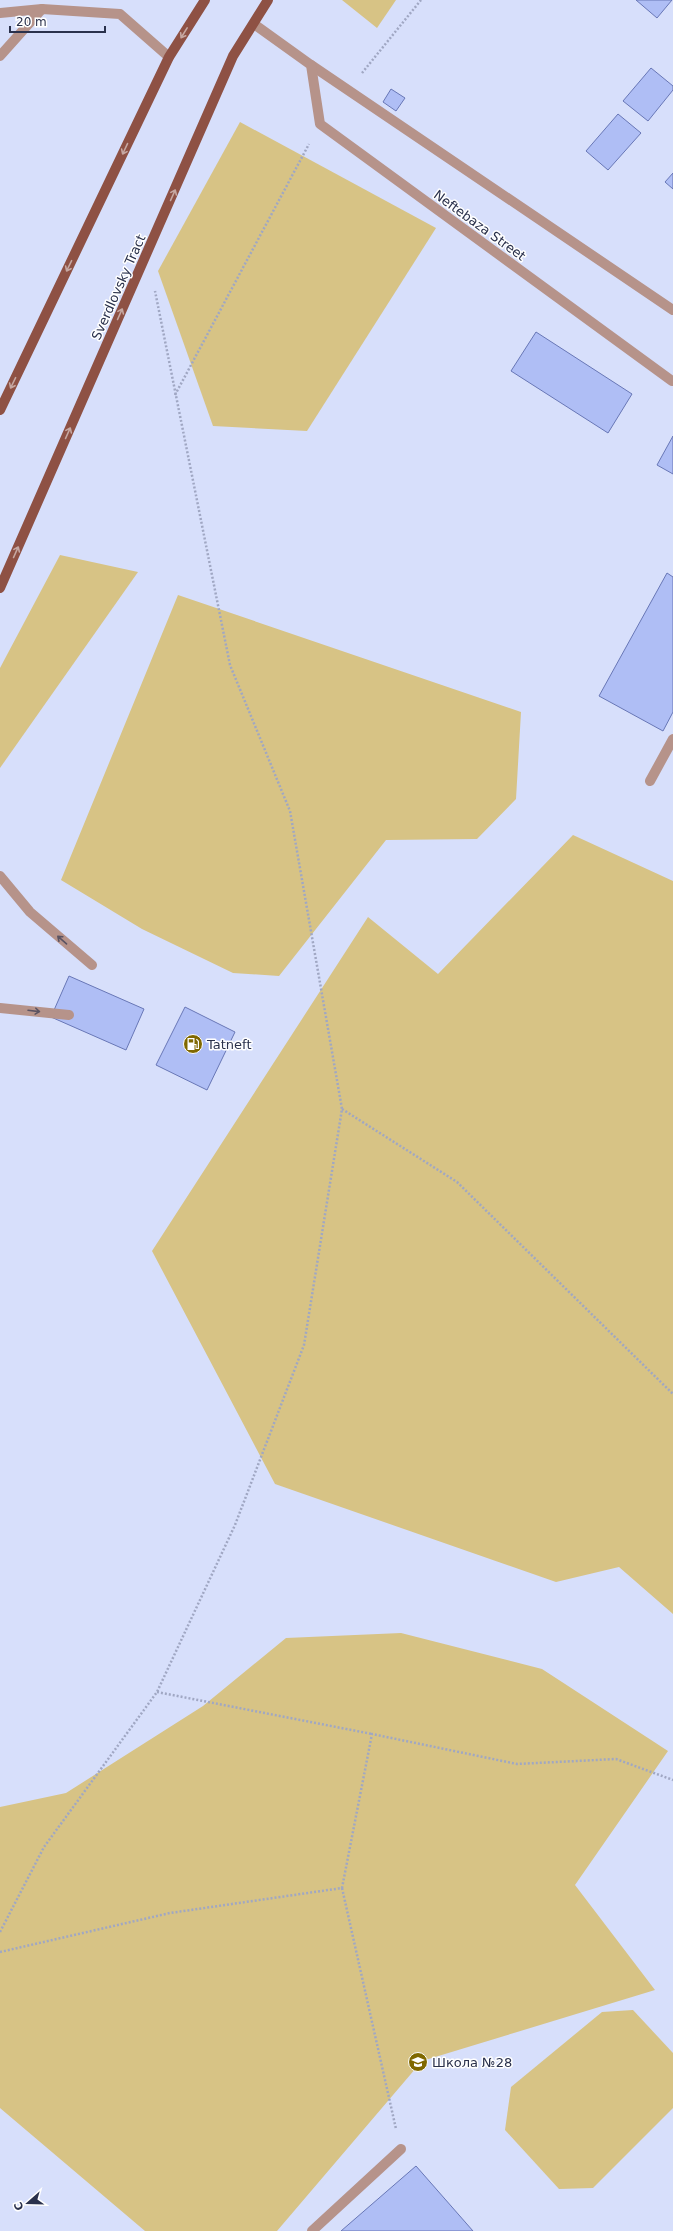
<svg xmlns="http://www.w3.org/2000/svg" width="673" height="2231" font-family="'DejaVu Sans',sans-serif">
  <rect width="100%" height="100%" fill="#d7dffb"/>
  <!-- green -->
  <g fill="#d7c385">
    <polygon points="342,0 396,0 377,28"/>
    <polygon points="240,122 436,228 307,431 213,426 158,271"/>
    <polygon points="60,555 138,572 0,768 0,668"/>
    <polygon points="178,595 521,712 516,799 477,839 386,840 279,976 233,973 142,929 61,880"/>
    <polygon points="573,835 673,881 673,1614 619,1567 556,1582 275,1484 152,1251 368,917 438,974"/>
    <polygon points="401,1633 542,1669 668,1751 575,1885 655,1990 422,2061 277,2231 145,2231 0,2108 0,1807 66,1793 203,1706 286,1638"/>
    <polygon points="633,2010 673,2053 673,2108 593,2188 559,2189 505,2130 511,2087 602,2012"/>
  </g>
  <!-- building -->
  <g fill="#afbef5" stroke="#6877b6">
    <polygon points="636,0 672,0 657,18"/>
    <polygon points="651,68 673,86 673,90 648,121 623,101"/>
    <polygon points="391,89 405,98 396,111 383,102"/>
    <polygon points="618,114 641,133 608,170 586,151"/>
    <polygon points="673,173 673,189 665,182"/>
    <polygon points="536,332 632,394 608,433 511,371"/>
    <polygon points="673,436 673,474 657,465"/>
    <polygon points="667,573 673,577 673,712 663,731 599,696"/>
    <polygon points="69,976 144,1009 126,1050 51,1017"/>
    <polygon points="185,1007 235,1032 207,1090 156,1065"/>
    <polygon points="416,2166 473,2231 341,2231"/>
  </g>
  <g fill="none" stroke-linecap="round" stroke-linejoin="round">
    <!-- path -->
    <g stroke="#a0a7c3" stroke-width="2.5" stroke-dasharray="2 2" stroke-linecap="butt">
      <polyline points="362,73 421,0"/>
      <polyline points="175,395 309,144"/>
      <polyline points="342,1109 457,1182 673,1394"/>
      <polyline points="157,1692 372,1734"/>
      <polyline points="342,1888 396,2129"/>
      <polyline points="0,1932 44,1847 157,1692 235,1525 304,1345 342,1109 290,811 230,665 155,291"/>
      <polyline points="0,1952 170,1913 342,1888 372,1734 517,1764 616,1759 673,1780"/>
    </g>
    <!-- service -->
    <g stroke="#b6938a" stroke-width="10">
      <polyline points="0,13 42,9 120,14 169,57"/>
      <polyline points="0,56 42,9"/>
      <polyline points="311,65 673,310"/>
      <polyline points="650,781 673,739"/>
      <polyline points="0,876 30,912 92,965"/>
      <polyline points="0,1008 69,1015"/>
      <polyline points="312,2231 401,2149"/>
    </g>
    <!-- minor -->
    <polyline stroke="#b6938a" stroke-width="10" points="254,24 311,65 320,124 672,381"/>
    <!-- primary -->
    <g stroke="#8e5144" stroke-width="10">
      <polyline points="0,410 169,57 205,0"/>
      <polyline points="0,588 233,56 268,0"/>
    </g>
  </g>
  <!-- one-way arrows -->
  <defs><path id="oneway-shaft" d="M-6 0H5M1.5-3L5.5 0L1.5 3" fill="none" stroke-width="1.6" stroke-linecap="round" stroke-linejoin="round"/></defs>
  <g stroke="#c6a8a2">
    <use href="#oneway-shaft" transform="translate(184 33) rotate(122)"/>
    <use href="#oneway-shaft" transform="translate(125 149) rotate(115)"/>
    <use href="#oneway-shaft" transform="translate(173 195) rotate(-66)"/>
    <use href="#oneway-shaft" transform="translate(69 266) rotate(116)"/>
    <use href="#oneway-shaft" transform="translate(120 314) rotate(-66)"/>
    <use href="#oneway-shaft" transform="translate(13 383) rotate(116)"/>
    <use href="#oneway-shaft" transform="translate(68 433) rotate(-66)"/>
    <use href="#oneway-shaft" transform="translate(16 552) rotate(-66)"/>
  </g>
  <g stroke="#5b5362">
    <use href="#oneway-shaft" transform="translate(62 940) rotate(-139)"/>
    <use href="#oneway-shaft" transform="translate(34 1011) rotate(7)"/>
  </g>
  <!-- icons -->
  <defs>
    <symbol id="fuel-disc" viewBox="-11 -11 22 22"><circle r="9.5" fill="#806800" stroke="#fff"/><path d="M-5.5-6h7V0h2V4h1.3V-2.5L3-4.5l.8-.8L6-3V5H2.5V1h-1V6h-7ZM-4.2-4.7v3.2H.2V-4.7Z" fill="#fff"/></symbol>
    <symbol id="school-disc" viewBox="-11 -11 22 22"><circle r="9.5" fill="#806800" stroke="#fff"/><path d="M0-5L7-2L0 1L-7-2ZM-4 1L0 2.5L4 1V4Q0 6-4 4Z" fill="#fff"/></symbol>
  </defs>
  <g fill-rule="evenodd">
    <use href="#fuel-disc" x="182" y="1033" width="22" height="22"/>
    <use href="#school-disc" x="407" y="2051" width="22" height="22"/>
  </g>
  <g text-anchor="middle" stroke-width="3" stroke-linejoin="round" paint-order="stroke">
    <!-- street labels -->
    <g font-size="13" fill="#2a314c" stroke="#fff">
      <text transform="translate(480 225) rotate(36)" y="5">Neftebaza Street</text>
      <text transform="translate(118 287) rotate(-66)" y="5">Sverdlovsky Tract</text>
    </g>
    <!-- poi labels -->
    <g font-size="13" fill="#2a314c" stroke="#fff" text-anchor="start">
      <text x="207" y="1049">Tatneft</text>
      <text x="432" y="2067">Школа №28</text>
    </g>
  </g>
  <!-- north arrow -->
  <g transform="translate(28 2203) rotate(250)" stroke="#ffffff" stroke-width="3" paint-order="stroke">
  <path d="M0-3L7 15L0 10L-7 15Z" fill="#2a314c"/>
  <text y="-6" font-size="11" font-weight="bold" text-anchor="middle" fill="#2a314c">С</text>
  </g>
  <!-- scale -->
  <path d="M10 26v6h95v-6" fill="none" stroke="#2a314c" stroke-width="2"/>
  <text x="16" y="26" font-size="12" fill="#2a314c" stroke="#ffffff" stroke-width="3" paint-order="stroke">20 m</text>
</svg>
